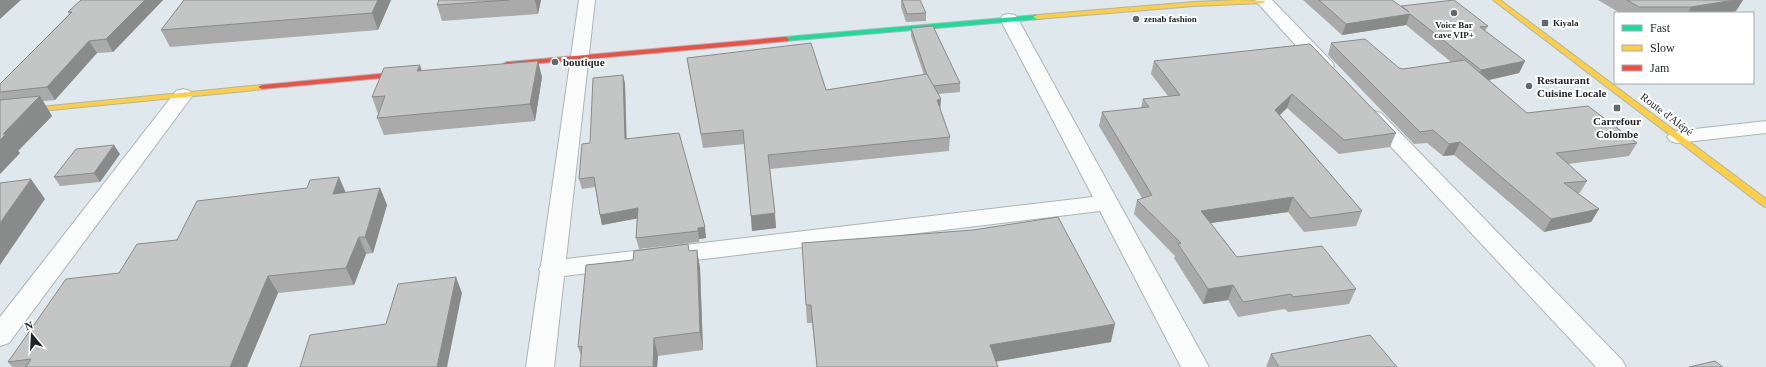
<svg xmlns="http://www.w3.org/2000/svg" width="1766" height="367" font-family="Georgia,serif">
  <rect width="100%" height="100%" fill="#dfe9ed"/>
  <g fill="none" stroke-linecap="round" stroke-linejoin="round">
    <defs>
      <g id="street">
        <polygon points="579,0 595,0 566,259 1093,197 1000,19 1003,15 1009,14 1015,15 1018,19 1209,367 1181,367 1100,211 564,276 554,367 526,367 540,271 539,269 541,266"/>
        <polygon points="1255,0 1272,0 1332,62 1334,66 1332,70 1325,72 1318,70"/>
        <polygon points="183,89 190,91 193,95 190,99 9,343 0,346 0,317 176,91"/>
        <polygon points="1374,111 1381,113 1622,360 1626,367 1596,367 1367,121 1364,117 1367,113"/>
        <polygon points="1766,121 1766,133 1677,143 1670,141 1667,137 1670,133 1677,131"/>
      </g>
      <polygon id="fast" points="1037,15 1041,17 1040,19 785,41 781,39 785,37"/>
      <g id="slow">
        <polygon points="1238,0 1266,1 1263,3 1194,6 1037,19 1033,17 1037,15 1194,2"/>
        <polygon points="1493,0 1500,0 1766,199 1766,207 1763,206"/>
        <polygon points="262,85 265,85 266,87 265,89 0,115 0,111"/>
      </g>
      <g id="jam">
        <polygon points="785,37 789,39 788,41 507,66 503,64 507,62"/>
        <polygon points="411,71 414,71 415,73 414,75 262,89 258,87 262,85"/>
      </g>
    </defs>
    <!-- street casing -->
    <use href="#street" stroke="#acb4b7" stroke-width="2"/>
    <!-- fast casing -->
    <use href="#fast" stroke="#acb4b7" stroke-width="2"/>
    <!-- slow casing -->
    <use href="#slow" stroke="#acb4b7" stroke-width="2"/>
    <!-- jam casing -->
    <use href="#jam" stroke="#acb4b7" stroke-width="2"/>
    <!-- street -->
    <use href="#street" fill="#fafcfc" fill-rule="evenodd"/>
    <!-- fast -->
    <use href="#fast" fill="#16e098" fill-rule="evenodd"/>
    <!-- slow -->
    <use href="#slow" fill="#ffcf43" fill-rule="evenodd"/>
    <!-- jam -->
    <use href="#jam" fill="#f24e42" fill-rule="evenodd"/>
  </g>
  <!-- wall -->
  <g fill="#a9aaa9">
    <polygon points="81,0 163,0 113,52 97,53 55,100 43,101 52,116 18,151 20,153 0,174 0,84 69,14 68,12"/>
    <polygon points="184,0 391,0 378,30 170,47 161,30"/>
    <polygon points="439,0 541,0 538,14 442,21 437,5"/>
    <polygon points="901,0 926,13 926,21 906,22 901,7"/>
    <polygon points="1303,0 1392,0 1401,7 1488,26 1485,31 1525,61 1519,73 1489,80 1527,113 1637,143 1629,156 1568,164 1587,181 1579,194 1599,209 1591,222 1544,232 1454,155 1443,156 1427,143 1414,144 1328,55 1331,43 1399,68 1403,69 1451,62 1406,25 1342,35"/>
    <polygon points="1598,0 1743,0 1736,11 1725,13 1620,13"/>
    <polygon points="911,28 960,83 960,92 938,94 940,110 950,137 949,151 770,169 776,228 752,231 745,144 703,148 687,58 826,90 924,75 911,36"/>
    <polygon points="1310,44 1396,133 1390,147 1339,154 1287,108 1280,115 1362,211 1356,226 1304,232 1288,212 1211,223 1237,257 1356,289 1349,304 1288,312 1285,309 1238,317 1228,300 1203,304 1174,258 1175,256 1134,214 1137,200 1142,198 1099,126 1102,112 1141,108 1143,99 1168,96 1151,74 1154,61"/>
    <polygon points="422,71 542,77 535,121 384,135 377,118 378,114 372,97"/>
    <polygon points="623,75 625,84 626,139 706,238 699,239 699,242 639,249 636,238 637,218 602,225 600,215 595,187 582,189 579,179 590,143"/>
    <polygon points="120,154 100,182 60,186 54,177"/>
    <polygon points="380,188 387,205 373,253 366,254 354,285 278,293 247,367 12,367 8,362 119,273 177,240 346,192"/>
    <polygon points="802,243 1111,342 996,361 817,367 812,323 807,323"/>
    <polygon points="697,250 700,268 703,350 658,356 657,367 580,367 581,356 578,347 633,260 689,251"/>
    <polygon points="1271,354 1397,367 1266,367"/>
  </g>
  <!-- shaded-wall -->
  <g fill="#898b8a">
    <polygon points="0,0 21,0 0,19"/>
    <polygon points="145,0 163,0 113,52 106,39"/>
    <polygon points="378,0 391,0 378,30 372,13"/>
    <polygon points="535,0 541,0 538,14"/>
    <polygon points="1734,0 1743,0 1736,11 1725,13 1688,13 1691,7"/>
    <polygon points="1410,14 1406,25 1342,35 1346,24"/>
    <polygon points="89,41 97,53 55,100 47,87"/>
    <polygon points="538,61 542,77 535,121 530,104"/>
    <polygon points="1525,61 1519,73 1476,83 1481,70"/>
    <polygon points="420,65 425,82 417,71"/>
    <polygon points="623,75 625,84 627,149 625,139"/>
    <polygon points="1292,94 1287,108 1271,123 1275,110"/>
    <polygon points="40,96 52,116 18,151 20,153 0,174 0,140 3,134"/>
    <polygon points="941,99 940,113 937,100"/>
    <polygon points="1460,142 1454,155 1443,156 1449,144"/>
    <polygon points="114,145 120,154 100,182 94,173"/>
    <polygon points="339,177 346,193 333,194"/>
    <polygon points="31,179 45,199 0,265 0,223"/>
    <polygon points="380,188 387,205 373,253 365,237"/>
    <polygon points="1293,197 1288,212 1197,225 1201,211"/>
    <polygon points="638,208 640,218 602,225 600,215"/>
    <polygon points="1599,209 1591,222 1544,232 1551,219"/>
    <polygon points="775,213 776,228 752,231 751,216"/>
    <polygon points="705,227 706,238 699,239 699,242 698,228"/>
    <polygon points="359,237 366,254 354,285 346,268"/>
    <polygon points="697,250 700,268 703,350 700,332"/>
    <polygon points="268,276 278,293 247,367 230,367"/>
    <polygon points="456,277 462,293 447,367 437,367"/>
    <polygon points="1233,285 1228,300 1203,304 1208,289"/>
    <polygon points="1115,324 1111,342 988,363 990,345"/>
    <polygon points="654,338 658,356 657,367 653,367"/>
  </g>
  <!-- building -->
  <g fill="#c4c6c5" stroke="#898b8a">
    <polygon points="81,0 145,0 106,39 89,41 47,87 0,92 0,84 72,12 68,12"/>
    <polygon points="184,0 378,0 372,13 161,30"/>
    <polygon points="439,0 509,0 437,5"/>
    <polygon points="902,0 920,0 926,13 907,14"/>
    <polygon points="1319,0 1392,0 1409,12 1401,6 1454,0 1488,26 1480,27 1525,61 1481,70 1410,14 1346,24"/>
    <polygon points="1627,0 1734,0 1691,7 1639,7"/>
    <polygon points="933,26 960,83 933,86 927,75 911,28"/>
    <polygon points="1365,39 1399,68 1403,69 1465,60 1527,113 1588,106 1637,143 1556,153 1587,181 1564,183 1599,209 1551,219 1460,142 1449,144 1433,130 1420,132 1331,43"/>
    <polygon points="811,43 826,90 927,74 941,99 937,100 950,137 768,155 775,213 751,216 743,130 701,134 687,58"/>
    <polygon points="1310,44 1396,133 1344,140 1292,94 1275,110 1362,211 1310,218 1293,197 1201,211 1237,257 1322,246 1356,289 1293,297 1291,294 1243,302 1233,285 1208,289 1178,244 1181,243 1137,200 1152,195 1102,112 1149,107 1143,99 1180,95 1154,61"/>
    <polygon points="538,61 530,104 377,118 385,96 372,97 384,68 420,65 417,71"/>
    <polygon points="623,75 625,139 679,133 705,227 698,228 698,231 636,238 638,208 600,215 594,177 579,179 582,144 590,143 593,78"/>
    <polygon points="40,96 3,134 6,134 0,140 0,100"/>
    <polygon points="114,145 94,173 54,177 76,149"/>
    <polygon points="339,177 333,194 380,188 365,237 359,237 346,268 268,276 230,367 26,367 31,359 8,362 66,279 119,273 137,244 177,240 197,201 307,188 310,180"/>
    <polygon points="31,179 0,223 0,183"/>
    <polygon points="1058,217 1115,324 990,345 998,367 817,367 811,305 806,305 802,243 973,230"/>
    <polygon points="688,244 689,251 697,250 700,332 654,338 653,367 580,367 582,346 578,347 586,265 633,260 634,251"/>
    <polygon points="456,277 437,367 300,367 310,335 386,324 398,284"/>
    <polygon points="1370,335 1397,367 1279,367 1271,354"/>
    <polygon points="1715,361 1723,367 1689,367"/>
  </g>
  <!-- markers -->
  <g fill="#61696c" stroke="#fff" stroke-width="1.5">
    <circle cx="1454" cy="13" r="4"/>
    <circle cx="1136" cy="19" r="4"/>
    <rect x="1541" y="19" width="8" height="8" rx="2"/>
    <circle cx="555" cy="62" r="4"/>
    <circle cx="1529" cy="86" r="4"/>
    <rect x="1613" y="104" width="8" height="8" rx="2"/>
  </g>
  <g text-anchor="middle" stroke-width="4" stroke-linejoin="round" paint-order="stroke">
    <!-- far-poi labels -->
    <g font-size="9" font-weight="bold" fill="#1d2427" stroke="#fff" text-anchor="start">
      <text x="1144" y="22">zenab fashion</text>
      <text x="1553" y="26">Kiyala</text>
      <text x="1454" y="28" text-anchor="middle">Voice Bar<tspan x="1454" dy="10">cave VIP+</tspan></text>
    </g>
    <!-- poi labels -->
    <g font-size="11" font-weight="bold" fill="#1d2427" stroke="#fff" text-anchor="start">
      <text x="563" y="66">boutique</text>
      <text x="1537" y="84">Restaurant<tspan x="1537" dy="13">Cuisine Locale</tspan></text>
      <text x="1617" y="125" text-anchor="middle">Carrefour<tspan x="1617" dy="13">Colombe</tspan></text>
    </g>
    <!-- street labels -->
    <g font-size="11" fill="#1d2427" stroke="#fff">
      <text transform="translate(1667 114) rotate(37)" y="4">Route d'Alépé</text>
    </g>
  </g>
  <!-- legend -->
  <rect x="1614" y="12" width="140" height="72" fill="#ffffff" stroke="#a5a7a9"/>
  <rect x="1622" y="25" width="20" height="6" fill="#16e098" stroke="#a5a7a9"/>
  <text x="1650" y="32" font-size="12" fill="#1d2427">Fast</text>
  <rect x="1622" y="45" width="20" height="6" fill="#ffcf43" stroke="#a5a7a9"/>
  <text x="1650" y="52" font-size="12" fill="#1d2427">Slow</text>
  <rect x="1622" y="65" width="20" height="6" fill="#f24e42" stroke="#a5a7a9"/>
  <text x="1650" y="72" font-size="12" fill="#1d2427">Jam</text>
  <!-- north arrow -->
  <g transform="translate(32 335) rotate(342)" stroke="#ffffff" stroke-width="3" paint-order="stroke">
  <path d="M0-3L7 15L0 10L-7 15Z" fill="#1d2427"/>
  <text y="-6" font-size="11" font-weight="bold" text-anchor="middle" fill="#1d2427">N</text>
  </g>
</svg>
